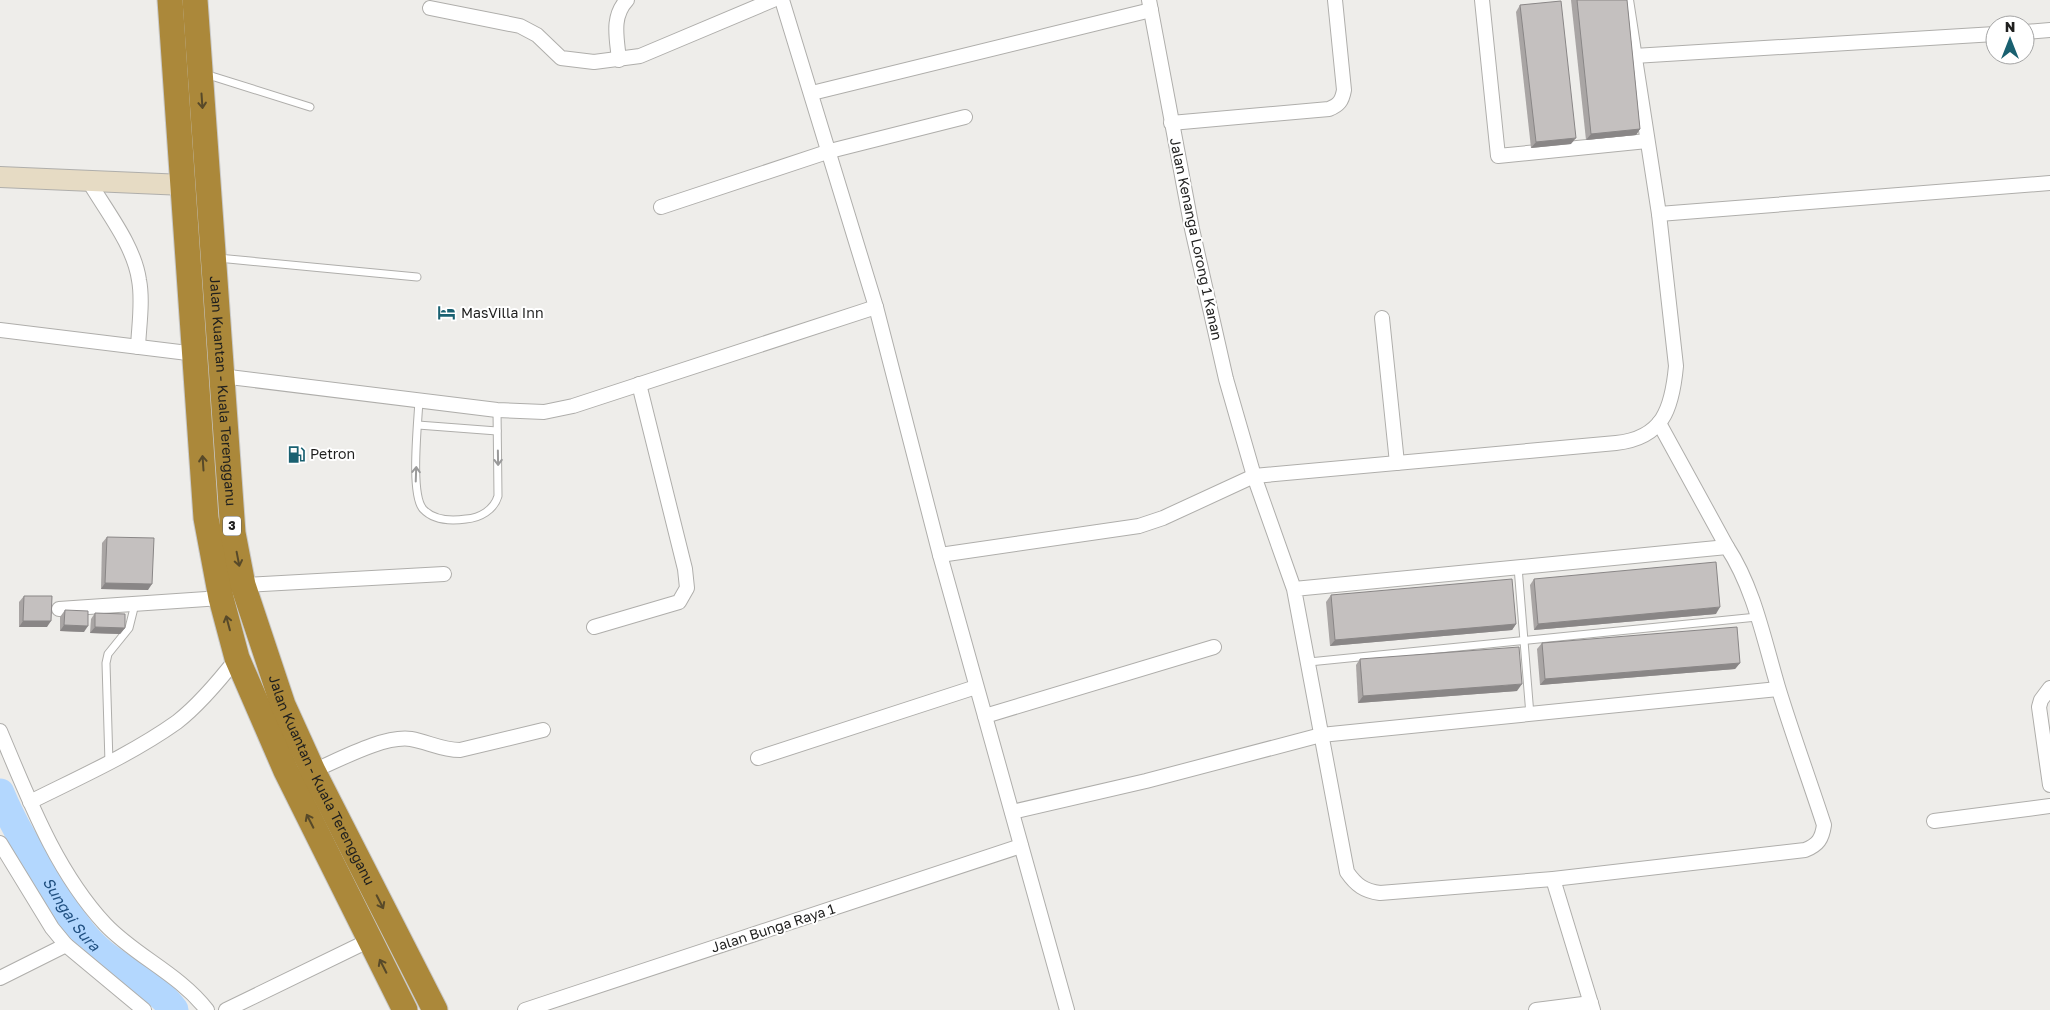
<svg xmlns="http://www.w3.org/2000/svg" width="2050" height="1010" font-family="'Golos Text',sans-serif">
  <rect width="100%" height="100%" fill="#eeedea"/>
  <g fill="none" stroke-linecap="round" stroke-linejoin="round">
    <!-- river -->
    <path stroke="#b3d7fe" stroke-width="29" id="s1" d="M 0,793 C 15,829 35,860 55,893 C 69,915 82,937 102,953 C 125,972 157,986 174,1010"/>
    <defs>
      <g id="lane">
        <polyline points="205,74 310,107"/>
        <polyline points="218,258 417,277"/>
        <path d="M 419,400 C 418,423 410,494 423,509 C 434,521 452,521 466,519 C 480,518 494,510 498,496 L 497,410"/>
        <polyline points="418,425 497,431"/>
        <polyline points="1518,567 1530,715"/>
        <polyline points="1309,662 1757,617"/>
        <polyline points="109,763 106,663 108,654 129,628 135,604"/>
      </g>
      <g id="street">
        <polyline points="782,0 876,307 940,555 1067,1010"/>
        <path d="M 1149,0 L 1192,229 L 1226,379 L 1254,476 L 1294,589 L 1347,872 C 1356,885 1364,891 1380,893 L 1553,879 L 1805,850 C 1818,845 1822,839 1824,825 C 1809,779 1792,733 1778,687 C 1764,640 1754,588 1727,547 L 1294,589"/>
        <polyline points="1482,0 1498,156 1647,141"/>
        <polyline points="430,8 520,26 537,35 561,58 594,62 640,56 773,0"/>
        <polyline points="2025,32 2050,30"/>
        <polyline points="1634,56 1995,34"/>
        <path d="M 619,60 C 617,38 611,17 627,0"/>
        <polyline points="812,93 1151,10"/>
        <path d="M 1171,123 L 1329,109 C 1339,105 1342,101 1344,90 L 1335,0"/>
        <path d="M 88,180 C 106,211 134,245 139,280 C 143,301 139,325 138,347"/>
        <polyline points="661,207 830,151 965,117"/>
        <polyline points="1659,214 2050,183"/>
        <polyline points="1382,318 1397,463"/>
        <polyline points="0,330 196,354"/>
        <polyline points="221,376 497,410 544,412 573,406 876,307"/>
        <polyline points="1659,423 1727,547"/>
        <path d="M 940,555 L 1139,526 L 1163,518 L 1254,476 L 1616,443 C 1663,438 1672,409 1676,366 L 1659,214 L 1626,0"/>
        <polyline points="243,585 444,574"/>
        <polyline points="59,609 221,598"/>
        <polyline points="594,627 679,602 687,588 685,569 639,384"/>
        <polyline points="2050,688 2041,700 2039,707 2050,785"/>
        <polyline points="985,716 1214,647"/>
        <path d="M 0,731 C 28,797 55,870 105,924 C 135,956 178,973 207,1010"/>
        <polyline points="758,758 976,687"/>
        <path d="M 313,771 C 339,760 384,735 411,739 C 428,742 442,750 460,750 L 543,730"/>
        <path d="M 30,802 C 80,777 132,754 177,722 C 200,704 219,681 237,658"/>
        <polyline points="1012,812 1146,781 1321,735 1778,689"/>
        <polyline points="1934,821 2050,806"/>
        <polyline points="0,843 52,928 66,945 144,1010"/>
        <polyline points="1553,879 1593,1010"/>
        <polyline points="0,978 66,945"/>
        <polyline points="226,1010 370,940"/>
        <polyline points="525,1010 1021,846"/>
        <polyline points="1536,1010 1591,1003"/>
      </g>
      <polyline id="secondary" points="0,177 184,185"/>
      <g id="highway">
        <polyline points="170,0 206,518 221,598 237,658 286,771 405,1010"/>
        <path id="s2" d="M 195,0 L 233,533 L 243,585 L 283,705 L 313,771 L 435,1010"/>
      </g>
    </defs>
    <!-- lane casing -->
    <use href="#lane" stroke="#afaeab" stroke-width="9"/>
    <!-- street casing -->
    <use href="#street" stroke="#afaeab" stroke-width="16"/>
    <!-- secondary casing -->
    <use href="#secondary" stroke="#afaeab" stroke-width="22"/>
    <!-- highway casing -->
    <use href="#highway" stroke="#c9c9c9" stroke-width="27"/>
    <!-- lane -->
    <use href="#lane" stroke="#fff" stroke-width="7"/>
    <!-- street -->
    <use href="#street" stroke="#fff" stroke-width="14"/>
    <!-- secondary -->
    <use href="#secondary" stroke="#e6dbc4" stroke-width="20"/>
    <!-- highway -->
    <use href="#highway" stroke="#ab883a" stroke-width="25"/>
  </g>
  <!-- wall -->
  <g fill="#a9a5a4">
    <polygon points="1571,0 1627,0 1640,129 1636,135 1586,140"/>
    <polygon points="1520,5 1571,144 1531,148 1516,12"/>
    <polygon points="107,537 148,590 101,589 102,543"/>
    <polygon points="1534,579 1716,614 1534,630 1530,585"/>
    <polygon points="1331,595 1516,624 1512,630 1330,646 1326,602"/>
    <polygon points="24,596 47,627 19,627 19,602"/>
    <polygon points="65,610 84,632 60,631 60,617"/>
    <polygon points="95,613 125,628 120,634 90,633 91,619"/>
    <polygon points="1542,643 1740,663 1735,669 1540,685 1537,649"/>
    <polygon points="1360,659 1517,691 1358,703 1356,665"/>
  </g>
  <!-- shaded-wall -->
  <g fill="#898686">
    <polygon points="1640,129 1636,135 1586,140 1591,134"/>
    <polygon points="1576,138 1571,144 1531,148 1536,142"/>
    <polygon points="105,583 152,584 148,590 101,589"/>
    <polygon points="1720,607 1716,614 1534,630 1538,624"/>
    <polygon points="23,621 51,621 47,627 19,627"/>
    <polygon points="1516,624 1512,630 1330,646 1335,640"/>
    <polygon points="64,625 88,626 84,632 60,631"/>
    <polygon points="95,627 125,628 120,634 90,633"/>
    <polygon points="1740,663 1735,669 1540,685 1545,679"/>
    <polygon points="1522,684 1517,691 1358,703 1363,696"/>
  </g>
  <!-- building -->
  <g fill="#c4c0bf" stroke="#898686">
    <polygon points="1577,0 1627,0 1640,129 1591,134"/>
    <polygon points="1561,1 1576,138 1536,142 1520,5"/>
    <polygon points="107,537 154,538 152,584 105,583"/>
    <polygon points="1716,562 1720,607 1538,624 1534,579"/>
    <polygon points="1512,579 1516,624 1335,640 1331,595"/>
    <polygon points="24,596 52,596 51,621 23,621"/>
    <polygon points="65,610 88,611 88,626 64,625"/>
    <polygon points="95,613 125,614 125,628 95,627"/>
    <polygon points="1737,627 1740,663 1545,679 1542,643"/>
    <polygon points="1519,647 1522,684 1363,696 1360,659"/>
  </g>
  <!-- one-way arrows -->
  <defs><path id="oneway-shaft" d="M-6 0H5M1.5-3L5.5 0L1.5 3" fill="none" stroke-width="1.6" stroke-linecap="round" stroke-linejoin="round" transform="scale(1.25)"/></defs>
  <g stroke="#574929">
    <use href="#oneway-shaft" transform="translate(202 101) rotate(86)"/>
    <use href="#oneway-shaft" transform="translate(203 463) rotate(-94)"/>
    <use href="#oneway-shaft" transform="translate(238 559) rotate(79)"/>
    <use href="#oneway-shaft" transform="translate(228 623) rotate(-105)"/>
    <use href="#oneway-shaft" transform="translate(310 821) rotate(-117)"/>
    <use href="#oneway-shaft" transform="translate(380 902) rotate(63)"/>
    <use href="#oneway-shaft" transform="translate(383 966) rotate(-117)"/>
  </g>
  <g stroke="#9a9a9a">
    <use href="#oneway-shaft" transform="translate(498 458) rotate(89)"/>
    <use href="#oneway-shaft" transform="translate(416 474) rotate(-88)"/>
  </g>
  <!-- icons -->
  <defs>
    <symbol id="hotel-bare" viewBox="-9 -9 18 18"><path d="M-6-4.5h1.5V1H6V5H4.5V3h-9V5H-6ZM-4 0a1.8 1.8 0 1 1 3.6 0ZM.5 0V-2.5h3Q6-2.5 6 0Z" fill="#196070" stroke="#fff" stroke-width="2.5" paint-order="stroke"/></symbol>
    <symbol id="fuel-bare" viewBox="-9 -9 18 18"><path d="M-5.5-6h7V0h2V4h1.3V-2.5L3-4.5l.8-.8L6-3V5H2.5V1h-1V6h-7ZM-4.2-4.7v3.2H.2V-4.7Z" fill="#196070" stroke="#fff" stroke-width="2.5" paint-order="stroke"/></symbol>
  </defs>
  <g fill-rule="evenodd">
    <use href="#hotel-bare" x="434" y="300" width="25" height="25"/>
    <use href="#fuel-bare" x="284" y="442" width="25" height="25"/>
  </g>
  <g text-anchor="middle" stroke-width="4" stroke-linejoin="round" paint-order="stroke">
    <!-- shield labels -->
    <rect fill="#fff" stroke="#626262" stroke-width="1" x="223" y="516.5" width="18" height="19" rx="4"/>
    <g font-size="12" font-weight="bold" fill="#1f1f1e">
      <text x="232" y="530">3</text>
    </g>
    <!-- street labels -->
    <g font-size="14" fill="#1f1f1e" stroke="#fff">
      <text transform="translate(1196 239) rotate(78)" y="5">Jalan Kenanga Lorong 1 Kanan</text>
      <text dy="5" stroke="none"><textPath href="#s2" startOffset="392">Jalan Kuantan - Kuala Terengganu</textPath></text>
      <text dy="5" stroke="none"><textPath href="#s2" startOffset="798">Jalan Kuantan - Kuala Terengganu</textPath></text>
      <text transform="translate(773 928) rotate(-18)" y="5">Jalan Bunga Raya 1</text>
    </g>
    <!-- poi labels -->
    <g font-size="14" fill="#1f1f1e" stroke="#fff" text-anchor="start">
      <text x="461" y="318">MasVilla Inn</text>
      <text x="310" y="459">Petron</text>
    </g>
    <!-- water labels -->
    <g font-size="15" font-style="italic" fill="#205081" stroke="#fff">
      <text dy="5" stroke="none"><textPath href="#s1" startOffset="141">Sungai Sura</textPath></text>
    </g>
  </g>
  <!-- north arrow -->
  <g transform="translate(2010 40)"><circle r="24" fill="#ffffff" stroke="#a5a5a5"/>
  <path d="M0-4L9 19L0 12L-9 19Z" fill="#196070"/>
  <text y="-8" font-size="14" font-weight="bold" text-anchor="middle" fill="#1f1f1e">N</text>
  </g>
</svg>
